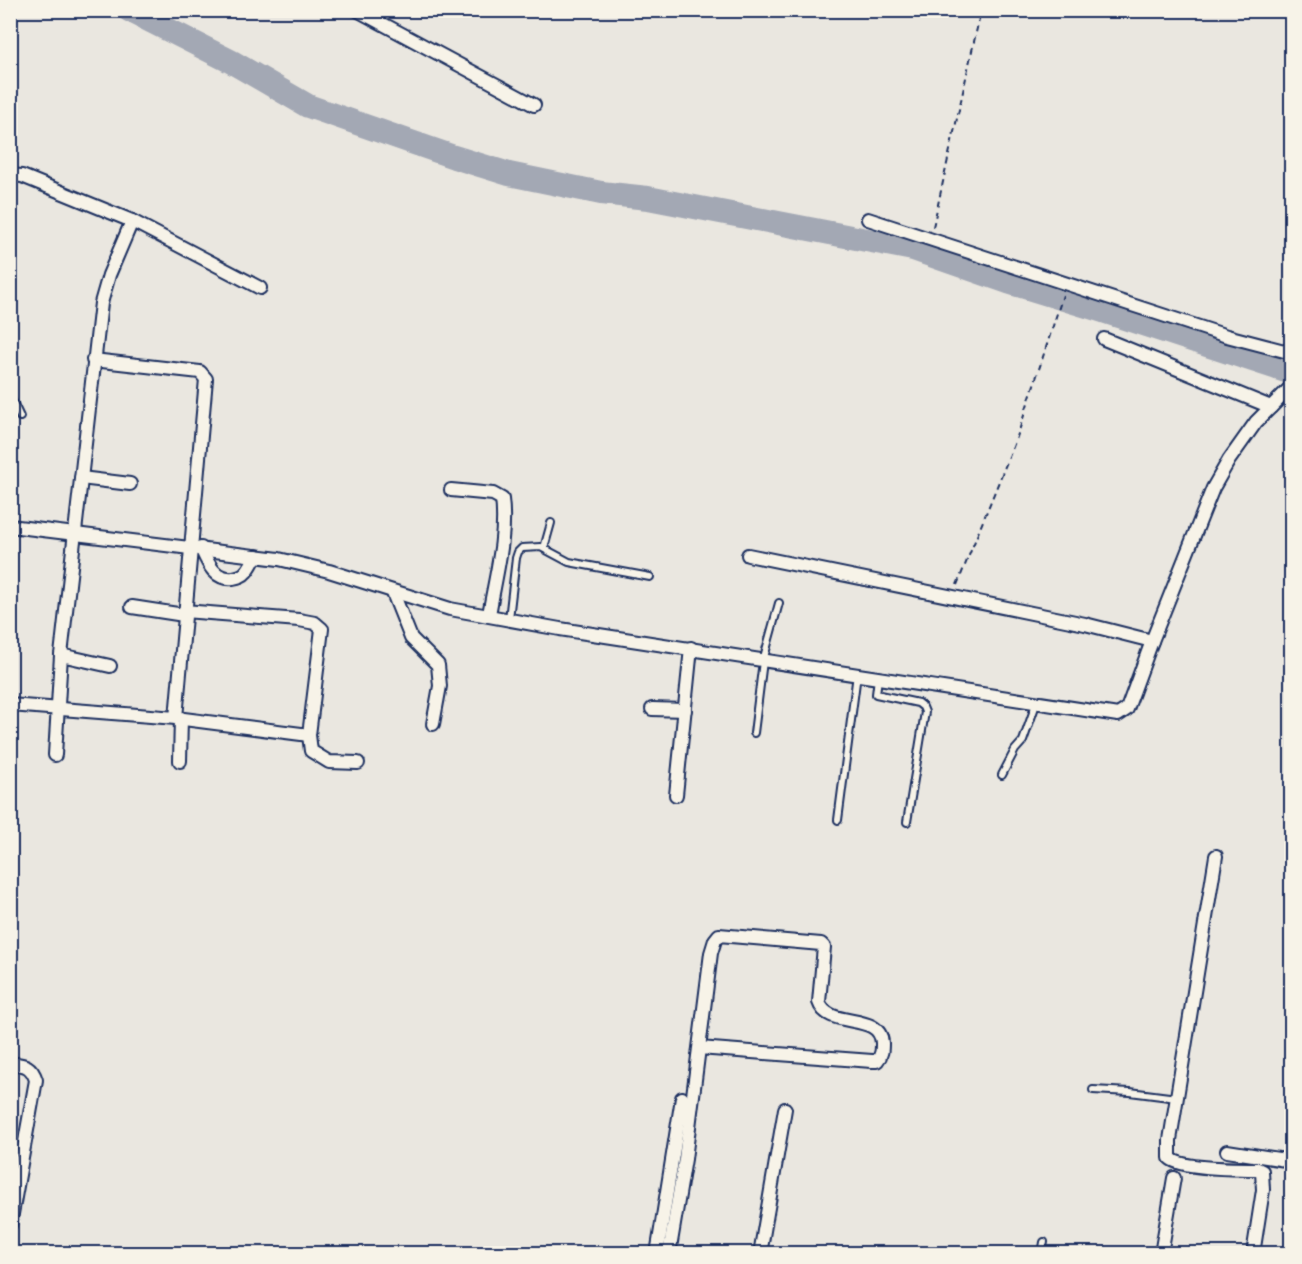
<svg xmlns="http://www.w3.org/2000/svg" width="1302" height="1264" font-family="'Architects Daughter',sans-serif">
  <rect width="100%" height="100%" fill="#eae7e0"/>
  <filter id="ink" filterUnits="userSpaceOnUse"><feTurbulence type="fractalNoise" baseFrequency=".0167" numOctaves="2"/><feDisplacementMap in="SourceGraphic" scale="12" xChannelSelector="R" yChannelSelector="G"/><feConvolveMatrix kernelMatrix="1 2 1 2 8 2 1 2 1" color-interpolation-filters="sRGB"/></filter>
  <g filter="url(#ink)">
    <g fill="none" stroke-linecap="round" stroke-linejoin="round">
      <!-- river -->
      <polyline stroke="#a3a8b4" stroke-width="24" points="129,10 232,62 308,106 454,157 509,174 601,193 648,198 913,249 1008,282 1100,310 1292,373"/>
      <defs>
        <g id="service">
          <polyline points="10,396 20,417"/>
          <polyline points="544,548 551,523"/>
          <polyline points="509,619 516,558 518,552 522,548 541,547 569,562 650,577"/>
          <polyline points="878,678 876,694 918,703 923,707 925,712 907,822"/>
          <polyline points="754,733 763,661 779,603"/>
          <polyline points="1002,775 1015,750 1023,741 1036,704"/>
          <polyline points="838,820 857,674"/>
          <polyline points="1093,1090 1130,1092 1177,1098"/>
          <polyline points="1042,1254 1044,1242"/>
        </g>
        <g id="minor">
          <polyline points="357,10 534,105"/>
          <polyline points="10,175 22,176 132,221 260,288"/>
          <polyline points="868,219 1227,336 1292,353"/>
          <polyline points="1104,339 1271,407"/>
          <polyline points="93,360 200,372 206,379 176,718"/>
          <polyline points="81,478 130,484"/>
          <path d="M 451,490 L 493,494 L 502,499 C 507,537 495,578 489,615"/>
          <polyline points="10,526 279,559 329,571 450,609 560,629 1118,715 1127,709 1152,641 1213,488 1229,460 1256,422 1292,386"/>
          <path d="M 201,548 C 208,563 214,580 233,578 C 238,577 243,576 246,572 C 250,568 253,561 256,556"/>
          <polyline points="748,555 1085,624 1152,641"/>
          <polyline points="393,593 411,638 438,665 440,686 433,724"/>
          <polyline points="132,607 184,615"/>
          <polyline points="184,611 299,620 315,623 322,629 309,735 311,751 329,762 358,763"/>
          <polyline points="61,655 110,666"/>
          <polyline points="10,705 176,718 309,735"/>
          <polyline points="652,709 685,710"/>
          <polyline points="55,755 61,655 101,303 109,275 132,221"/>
          <polyline points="180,761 181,718"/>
          <polyline points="676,795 691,648"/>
          <path d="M 1216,856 L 1170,1140 L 1170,1158 C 1181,1169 1240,1169 1258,1169 L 1262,1171 L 1263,1190 L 1253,1254"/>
          <path d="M 10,1063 C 25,1065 31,1065 36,1080 L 10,1225"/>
          <polyline points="1227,1151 1292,1161"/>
          <polyline points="657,1254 682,1098"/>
          <path d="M 669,1254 L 685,1159 L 711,953 L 715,940 L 719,935 L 821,944 L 824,947 L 819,1002 C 828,1030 880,1011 882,1043 C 882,1050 882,1055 877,1061 L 872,1061 L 699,1048"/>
          <polyline points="760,1254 785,1109"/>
          <polyline points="1161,1254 1174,1178"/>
        </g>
      </defs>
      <!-- service casing -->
      <use href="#service" stroke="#1b2f5e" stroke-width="10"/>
      <!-- minor casing -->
      <use href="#minor" stroke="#1b2f5e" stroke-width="16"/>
      <!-- path -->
      <g stroke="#1b2f5e" stroke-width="2" stroke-dasharray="6 4.5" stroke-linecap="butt">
        <polyline points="933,227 981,10"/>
        <polyline points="957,585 1017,437 1063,295"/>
      </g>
      <!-- service -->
      <use href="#service" stroke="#f7f3e8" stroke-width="6"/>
      <!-- minor -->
      <use href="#minor" stroke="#f7f3e8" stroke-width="12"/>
    </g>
  </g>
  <!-- margin -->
  <rect width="1302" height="1264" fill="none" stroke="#f7f3e8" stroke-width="36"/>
  <rect x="18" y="18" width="1266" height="1228" fill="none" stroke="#1b2f5e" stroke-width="2" filter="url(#ink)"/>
</svg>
